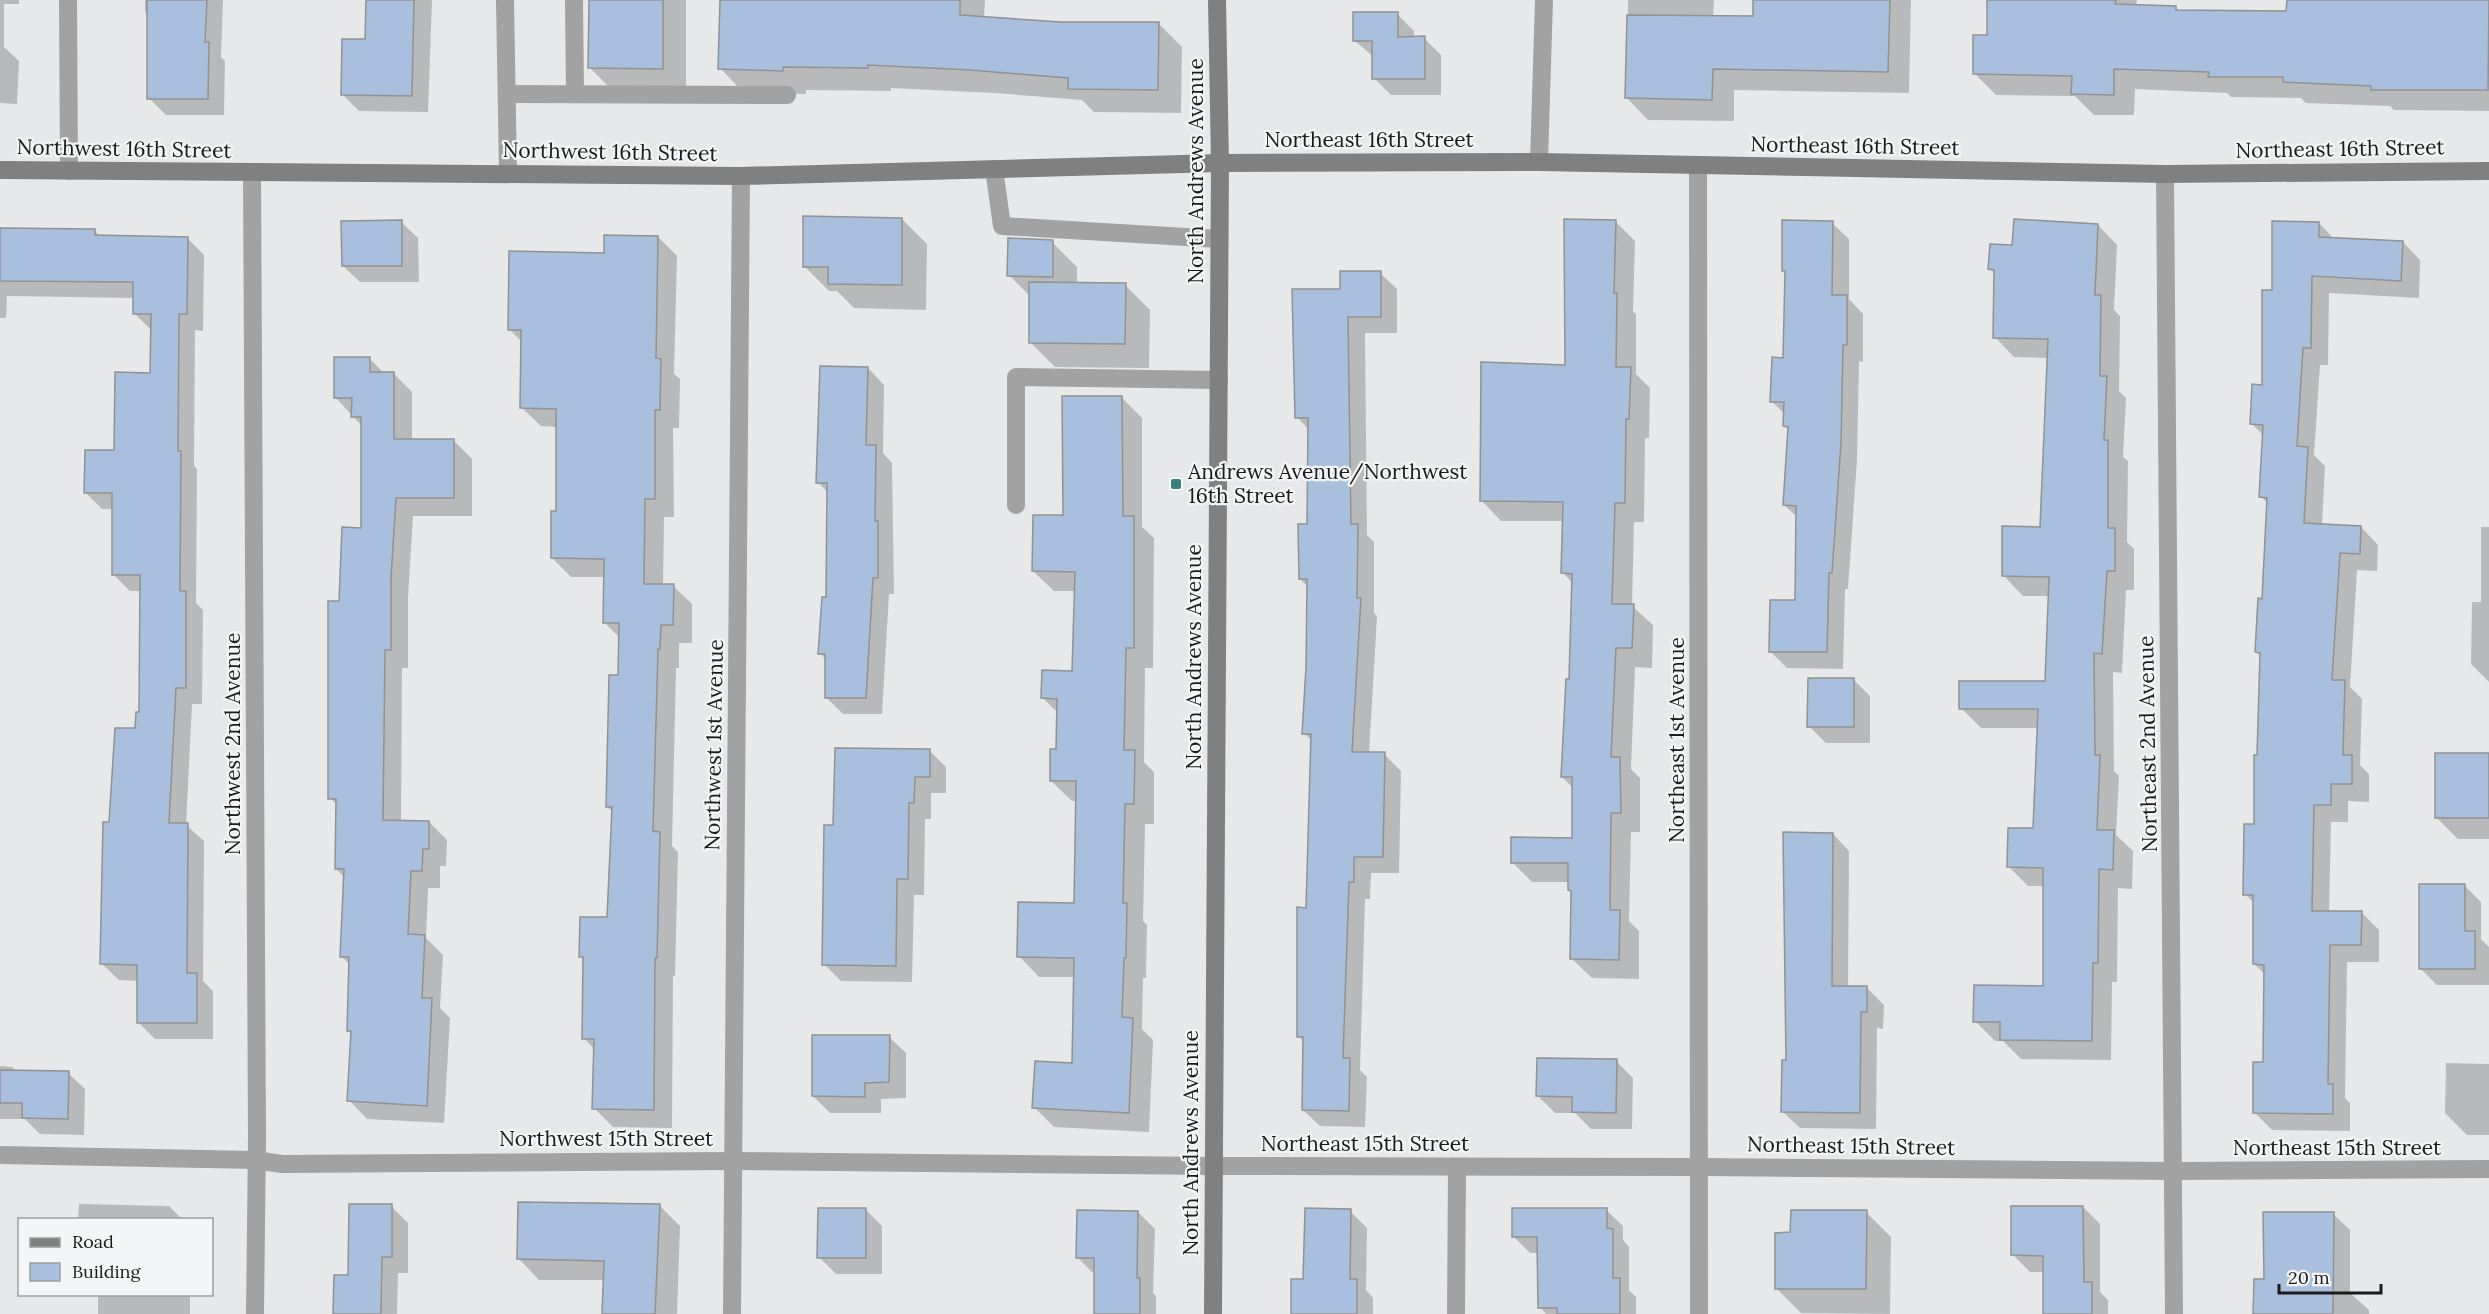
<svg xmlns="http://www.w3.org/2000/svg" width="2489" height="1314" font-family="Lora,serif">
  <rect width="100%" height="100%" fill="#e7e8e9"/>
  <!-- shadow -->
  <g fill="#0003">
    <polygon points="0,0 19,0 19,4 4,4 4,47 19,61 17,104 0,103"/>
    <polygon points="145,0 223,0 221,57 225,61 224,115 166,115 149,98 149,15 145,12"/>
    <polygon points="367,0 432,0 428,112 359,111 342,94 367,41"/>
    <polygon points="590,0 686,0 686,92 613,91 590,68"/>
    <polygon points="721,0 985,0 984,18 1061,23 1158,23 1182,47 1181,113 1094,112 1082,100 995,93 891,88 891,91 806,90 806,94 743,92 720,68"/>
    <polygon points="1628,0 1714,0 1713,17 1754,17 1754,0 1911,0 1909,93 1734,90 1734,121 1648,120 1627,98"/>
    <polygon points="1989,0 2137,0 2136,6 2176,7 2180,12 2288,12 2288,0 2489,0 2489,111 2394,110 2390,106 2306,103 2301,98 2231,97 2227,93 2135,89 2134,115 2094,115 2075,96 1996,95 1974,73 1988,37"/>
    <polygon points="1397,14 1414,31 1414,38 1424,38 1441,55 1441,95 1391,95 1374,78 1374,57 1355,41"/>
    <polygon points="902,219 927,244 926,310 854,308 837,291 829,291 804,266"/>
    <polygon points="1615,221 1635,241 1633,312 1636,314 1636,374 1650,388 1649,438 1645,438 1644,522 1634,522 1632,606 1653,625 1652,668 1635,667 1631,769 1640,778 1640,832 1631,832 1629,921 1639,931 1639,979 1592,978 1572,959 1573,893 1570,890 1570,882 1532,882 1512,862 1573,839 1573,788 1562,777 1571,681 1573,583 1563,573 1564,521 1501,521 1482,501 1566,366"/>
    <polygon points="401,222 418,238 419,282 360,282 343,266"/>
    <polygon points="1832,223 1849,239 1849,299 1863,314 1863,362 1859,361 1857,460 1848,589 1845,589 1843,669 1787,668 1770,651 1797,602 1798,518 1784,505 1789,430 1784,426 1785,414 1771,401 1785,359 1786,272 1784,270"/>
    <polygon points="2319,223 2334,239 2403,242 2420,260 2419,298 2329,293 2328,365 2320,365 2314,455 2325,466 2322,525 2361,527 2378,545 2377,571 2357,570 2350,687 2362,699 2360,765 2369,774 2369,802 2348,801 2348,822 2331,822 2329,912 2361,912 2379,930 2379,962 2347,962 2345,1098 2350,1103 2350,1131 2272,1130 2254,1112 2264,1063 2266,975 2254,964 2255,904 2245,894 2255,826 2261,656 2256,652 2263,600 2268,504 2261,496 2264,436 2251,423 2263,387 2273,291"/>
    <polygon points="2098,225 2117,245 2114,310 2120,316 2119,391 2126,398 2123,457 2128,461 2127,542 2134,549 2134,590 2126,590 2122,673 2113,672 2114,771 2119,776 2116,835 2133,851 2132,889 2118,888 2117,982 2112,982 2111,1060 2021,1059 2003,1041 1995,1041 1975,1021 2045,987 2044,886 2028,886 2008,866 2034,830 2039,728 1981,728 1961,708 2046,682 2050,596 2023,596 2004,576 2041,528 2049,358 2014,357 1995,337 1996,274 1990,269 2014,246"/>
    <polygon points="0,229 95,231 101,237 187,238 204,255 203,331 195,330 194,466 197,469 196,603 203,610 202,704 192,704 186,825 204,841 203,981 213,991 213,1039 155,1039 138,1022 138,981 119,980 102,964 111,824 141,713 142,591 130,591 113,574 113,509 102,509 86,493 115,452 152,374 151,330 134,313 134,298 7,296 6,318 0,318"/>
    <polygon points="658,237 677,256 674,374 680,379 679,428 673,428 674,517 664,517 663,585 673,586 692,604 692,643 679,643 679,668 676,668 672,846 678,852 675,976 673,976 672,1128 613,1127 594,1108 595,1050 584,1038 584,960 581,957 608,918 614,813 607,807 620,677 620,638 605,623 605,577 571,577 552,558 557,513 557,427 541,426 522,408 522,342 509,329 605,254"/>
    <polygon points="1052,242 1077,267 1077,284 1125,285 1150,310 1149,368 1055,367 1030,342 1031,297 1009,275"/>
    <polygon points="1380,273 1397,289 1397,333 1365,333 1367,535 1374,542 1374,613 1377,616 1369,754 1384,754 1401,771 1399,873 1371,873 1370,899 1365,899 1360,1070 1367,1077 1365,1127 1320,1126 1303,1110 1304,1042 1299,1036 1307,909 1312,741 1304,733 1308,667 1308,587 1300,579 1309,525 1309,430 1297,417 1341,291"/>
    <polygon points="369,358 385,374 394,374 412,392 412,441 454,441 472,459 472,516 413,516 408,598 408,668 402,668 401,822 429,822 447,840 446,866 440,866 440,888 428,888 426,938 443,955 440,1008 450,1018 444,1123 367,1119 349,1100 353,1035 348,1031 350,965 341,956 345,878 336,869 337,805 330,798 340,603 362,530 362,426 335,397"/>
    <polygon points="868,368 884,385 883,453 892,463 894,594 889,594 882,714 843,714 826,697 826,660 820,653 828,598 828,493 818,482"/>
    <polygon points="1122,398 1142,418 1142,527 1154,538 1153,668 1145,668 1144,762 1154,772 1154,824 1145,824 1143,921 1147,925 1146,978 1143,978 1142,1029 1153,1040 1149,1132 1054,1127 1034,1107 1074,1065 1075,977 1039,977 1019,956 1076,904 1077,801 1072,801 1051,781 1058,751 1058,713 1043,698 1074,672 1076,591 1054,591 1033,571 1064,517"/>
    <polygon points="2481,527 2489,527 2489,682 2471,664 2472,602 2481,602"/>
    <polygon points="1853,679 1870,696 1870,743 1826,743 1809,726"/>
    <polygon points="929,750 946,767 946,793 931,793 931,819 925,819 924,895 914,895 912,982 841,981 824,964 835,826"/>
    <polygon points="2489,754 2489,839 2458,839 2436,817"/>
    <polygon points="1833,834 1849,851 1848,988 1867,988 1884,1005 1883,1029 1877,1028 1876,1129 1800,1128 1783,1112 1787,1062"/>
    <polygon points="2465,886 2481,902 2481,939 2489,947 2489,985 2437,985 2420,968"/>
    <polygon points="889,1037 906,1053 906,1098 881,1099 881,1113 830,1113 813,1096"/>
    <polygon points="1616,1061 1633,1078 1632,1129 1591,1129 1575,1113 1555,1113 1538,1096"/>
    <polygon points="2446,1063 2489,1064 2489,1135 2467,1135 2445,1113"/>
    <polygon points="0,1066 12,1067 17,1072 68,1073 85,1089 84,1135 40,1134 25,1119 0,1119"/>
    <polygon points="79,1204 169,1206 183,1220 78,1220"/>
    <polygon points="659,1205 680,1226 677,1314 604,1314 605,1280 539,1280 519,1259"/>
    <polygon points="391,1206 408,1223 408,1273 398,1273 397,1314 335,1314 349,1277"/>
    <polygon points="2083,1207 2100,1224 2100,1292 2108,1300 2108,1314 2044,1314 2045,1272 2030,1272 2013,1255"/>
    <polygon points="866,1210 882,1226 882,1274 836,1274 819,1257"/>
    <polygon points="1606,1210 1623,1226 1623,1240 1629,1247 1629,1290 1636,1297 1636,1314 1546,1314 1540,1307 1539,1253 1530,1253 1513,1236"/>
    <polygon points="1350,1211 1367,1228 1366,1290 1373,1298 1373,1314 1292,1314 1305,1281"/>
    <polygon points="1138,1212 1155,1229 1153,1293 1156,1296 1156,1314 1096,1314 1095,1275 1078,1258"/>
    <polygon points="1866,1212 1891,1237 1890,1314 1801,1313 1776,1288 1792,1234"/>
    <polygon points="2333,1214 2350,1230 2350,1293 2369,1310 2369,1314 2255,1314 2265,1281"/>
    <rect x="98" y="1294" width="92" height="20"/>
  </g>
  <!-- building -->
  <g fill="#a9bfde" stroke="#919293" stroke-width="1.5">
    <polygon points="147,0 207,0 205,42 209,42 208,99 147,99"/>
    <polygon points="366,0 414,0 412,96 341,95 342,39 365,39"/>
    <polygon points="589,0 663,0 663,69 588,68"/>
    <polygon points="720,0 960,0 960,15 1061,22 1159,22 1158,90 1068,89 1068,78 970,70 868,65 868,68 783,67 783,71 718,69"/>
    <polygon points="1753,0 1890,0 1888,72 1713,69 1712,100 1625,98 1627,15 1753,16"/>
    <polygon points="1987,0 2116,0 2115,4 2176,6 2176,10 2286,11 2287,0 2489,0 2488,90 2371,90 2371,86 2283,82 2283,77 2208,77 2209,72 2114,69 2114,95 2071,94 2072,76 1973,74 1973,35 1987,35"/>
    <polygon points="1353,12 1398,12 1398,37 1425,36 1425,79 1372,79 1372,41 1353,41"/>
    <polygon points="803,216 902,218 902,285 828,284 828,267 803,267"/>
    <polygon points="1564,219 1616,220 1614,293 1617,293 1616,367 1631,367 1629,419 1626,419 1625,503 1615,503 1612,604 1634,604 1632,648 1616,648 1611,757 1620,757 1621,813 1611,813 1610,910 1620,910 1619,960 1570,959 1571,891 1568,890 1568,863 1511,863 1511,837 1572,838 1572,777 1561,777 1566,679 1569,679 1572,574 1561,573 1563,502 1480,501 1481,362 1565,365"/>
    <polygon points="2014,219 2098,224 2095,295 2101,295 2100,376 2107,376 2104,440 2108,440 2108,528 2115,528 2115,571 2107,571 2102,654 2094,653 2095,755 2100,755 2097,830 2114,830 2113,870 2099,869 2098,963 2093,963 2092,1041 2000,1040 2000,1022 1973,1022 1974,985 2043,986 2043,868 2007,867 2008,828 2033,828 2038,709 1959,709 1959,681 2045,681 2049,577 2002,576 2002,526 2040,527 2048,339 1993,338 1994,270 1988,269 1990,244 2012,245"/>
    <polygon points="402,220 402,266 342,266 341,221"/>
    <polygon points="1782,220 1833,221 1832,295 1847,295 1847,345 1843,345 1841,443 1832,573 1829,573 1827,652 1769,652 1770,600 1795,600 1796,506 1783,505 1788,427 1783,426 1784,402 1770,402 1772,357 1783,358 1785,271 1782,271"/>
    <polygon points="2272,221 2319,222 2319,237 2403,241 2401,281 2312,276 2311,348 2303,348 2297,446 2308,447 2304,523 2361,526 2360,554 2340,553 2332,680 2345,680 2343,755 2352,755 2352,784 2331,784 2331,805 2314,805 2312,911 2362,911 2361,945 2330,945 2328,1084 2333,1084 2333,1114 2253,1113 2253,1062 2263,1062 2264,965 2253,964 2253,895 2243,895 2244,824 2254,824 2254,755 2257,755 2260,653 2255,652 2258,598 2262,599 2267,498 2259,497 2263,425 2250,424 2252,384 2262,385 2262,290 2272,290"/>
    <polygon points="0,228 95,229 95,235 188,237 187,314 179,314 178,451 181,451 180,591 186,591 186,688 176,688 169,823 188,823 187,973 197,973 197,1023 137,1023 137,965 100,964 103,822 109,822 115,728 135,728 136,712 139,712 140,575 112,575 112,493 84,493 85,450 114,450 115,372 150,373 151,314 133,314 133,282 0,281"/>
    <polygon points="604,235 658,236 656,358 661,359 660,410 655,410 655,499 645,499 644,584 674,584 673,625 661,625 660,649 658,649 653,831 660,832 657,958 655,958 654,1110 592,1109 594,1039 582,1039 583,957 579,957 580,917 607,917 612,807 606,807 609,675 618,675 619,623 603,623 604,559 551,558 551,511 556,511 556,409 520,408 521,330 508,330 509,251 604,253"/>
    <polygon points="1008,238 1053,240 1053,277 1007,276"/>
    <polygon points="1340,271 1381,271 1381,317 1348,317 1351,524 1358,524 1357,598 1361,598 1352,752 1385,752 1383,857 1354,857 1354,882 1349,882 1343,1058 1350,1058 1349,1111 1302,1110 1303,1037 1297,1037 1297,907 1306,908 1311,734 1302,734 1306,667 1307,579 1299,579 1298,524 1307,524 1308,418 1295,418 1292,289 1340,289"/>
    <polygon points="1029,282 1126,283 1125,344 1029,343"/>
    <polygon points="334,357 370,357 370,372 394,372 394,439 454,439 454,498 396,498 391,579 391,650 385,650 383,820 429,821 429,849 423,849 422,871 411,871 408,934 425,935 422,998 432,998 427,1106 347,1101 351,1031 347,1031 349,957 340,957 344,869 335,869 336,799 328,799 328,601 339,601 342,527 361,528 361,417 351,417 352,398 334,398"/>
    <polygon points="820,366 868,367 866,445 876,445 875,521 878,521 878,578 873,578 866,698 825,698 825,654 818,654 822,597 826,597 827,483 816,483"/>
    <polygon points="1062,396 1122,396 1123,516 1134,516 1134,648 1126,648 1124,750 1135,750 1134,804 1125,804 1123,903 1127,903 1126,958 1124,958 1122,1017 1133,1018 1129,1113 1032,1108 1035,1061 1072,1063 1074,958 1017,957 1018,902 1074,903 1076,781 1050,781 1050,749 1056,749 1057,699 1041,698 1042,670 1072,671 1075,572 1032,571 1033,515 1063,515"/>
    <polygon points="1808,678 1854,678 1854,727 1807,727"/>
    <polygon points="835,748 930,749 930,777 915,777 914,803 909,803 908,879 897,879 896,966 822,965 824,825 833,825"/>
    <rect x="2435" y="753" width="54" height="65"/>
    <polygon points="1783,832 1833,833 1832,986 1867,986 1867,1012 1861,1012 1860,1113 1781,1112 1782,1060 1786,1060"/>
    <polygon points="2419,884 2465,884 2465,931 2475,931 2475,969 2419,969"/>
    <polygon points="812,1035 890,1035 889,1082 865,1083 865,1097 812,1096"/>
    <polygon points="1537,1058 1617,1059 1616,1113 1572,1112 1572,1097 1536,1096"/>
    <polygon points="0,1070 69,1071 68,1119 22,1118 22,1103 0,1103"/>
    <polygon points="518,1202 660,1204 655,1314 602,1314 604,1261 517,1259"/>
    <polygon points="349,1204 392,1204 392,1257 382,1257 381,1314 333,1314 334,1275 348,1275"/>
    <polygon points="2011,1206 2083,1206 2084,1282 2092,1282 2092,1314 2043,1314 2043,1256 2011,1255"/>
    <polygon points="818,1208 866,1208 866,1258 817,1258"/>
    <polygon points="1305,1208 1351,1209 1350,1279 1357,1279 1357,1314 1291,1314 1291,1279 1303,1279"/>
    <polygon points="1512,1208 1607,1208 1607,1228 1613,1229 1613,1278 1620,1278 1620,1314 1557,1314 1557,1308 1538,1308 1537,1237 1512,1237"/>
    <polygon points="1077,1210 1138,1211 1137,1278 1140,1278 1140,1314 1094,1314 1094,1258 1076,1258"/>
    <polygon points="1791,1210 1867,1210 1866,1289 1775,1289 1775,1233 1790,1232"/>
    <polygon points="2263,1212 2334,1212 2333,1314 2253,1314 2254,1279 2264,1279"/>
  </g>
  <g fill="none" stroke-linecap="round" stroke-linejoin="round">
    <!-- lane -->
    <g stroke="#a2a2a2" stroke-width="18">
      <polyline points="574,0 575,94"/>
      <polyline points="507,94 787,95"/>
      <polyline points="994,169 1002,226 1219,239"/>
      <polyline points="1016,505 1016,377 1219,380"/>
      <polyline points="1456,1314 1457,1167"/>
    </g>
    <!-- street -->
    <g stroke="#a2a2a2" stroke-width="18">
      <polyline points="68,0 69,171"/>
      <polyline points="505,0 508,173"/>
      <polyline points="1539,162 1544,0"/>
      <polyline points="1698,166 1699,1314"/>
      <polyline points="252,173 257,1137 255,1314"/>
      <polyline points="2165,174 2174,1314"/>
      <polyline points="0,1155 255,1160 282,1164 732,1161 1213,1166 1701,1167 2175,1171 2489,1169"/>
      <polyline points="732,1314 741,176"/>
    </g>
    <!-- secondary -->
    <g stroke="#808081" stroke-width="18">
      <polyline points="0,170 741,176 1220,163 1539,162 2165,174 2489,171"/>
      <polyline points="1213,1314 1220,163 1217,0"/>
    </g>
  </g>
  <!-- markers -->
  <rect fill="#3a817a" stroke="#f4f5f6" stroke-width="2" x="1170" y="478" width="12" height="12" rx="3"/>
  <g text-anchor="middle" stroke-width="4.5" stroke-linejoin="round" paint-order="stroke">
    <!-- street labels -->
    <g font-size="21" fill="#1b1b1b" stroke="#f4f5f6">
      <text x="1369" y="147">Northeast 16th Street</text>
      <text transform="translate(1855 146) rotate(1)" y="7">Northeast 16th Street</text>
      <text transform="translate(124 149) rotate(1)" y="7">Northwest 16th Street</text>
      <text transform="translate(2340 149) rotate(-1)" y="7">Northeast 16th Street</text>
      <text transform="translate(610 152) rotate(1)" y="7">Northwest 16th Street</text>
      <text transform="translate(1196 171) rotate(-90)" y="7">North Andrews Avenue</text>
      <text transform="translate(1194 657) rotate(-90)" y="7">North Andrews Avenue</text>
      <text transform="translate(1677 740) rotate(-90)" y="7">Northeast 1st Avenue</text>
      <text transform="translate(233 744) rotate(-90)" y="7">Northwest 2nd Avenue</text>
      <text transform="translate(2148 744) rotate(-91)" y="7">Northeast 2nd Avenue</text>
      <text transform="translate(714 745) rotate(-89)" y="7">Northwest 1st Avenue</text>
      <text x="606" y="1146">Northwest 15th Street</text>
      <text transform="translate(1191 1143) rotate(-90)" y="7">North Andrews Avenue</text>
      <text x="1365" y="1151">Northeast 15th Street</text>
      <text transform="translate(1851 1146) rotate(1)" y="7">Northeast 15th Street</text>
      <text x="2337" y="1155">Northeast 15th Street</text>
    </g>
    <!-- poi labels -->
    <g font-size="21" fill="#1b1b1b" stroke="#f4f5f6" text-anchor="start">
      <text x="1188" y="479">Andrews Avenue/Northwest<tspan x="1188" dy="24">16th Street</tspan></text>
    </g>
  </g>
  <!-- legend -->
  <rect x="18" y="1218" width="195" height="78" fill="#f4f5f6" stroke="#9d9e9e" stroke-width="1.5"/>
  <rect x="30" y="1238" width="30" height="9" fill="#808081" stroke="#9d9e9e" stroke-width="1.5"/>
  <text x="72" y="1248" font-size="18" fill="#1b1b1b">Road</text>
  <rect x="30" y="1263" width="30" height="18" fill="#a9bfde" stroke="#9d9e9e" stroke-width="1.5"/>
  <text x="72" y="1278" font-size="18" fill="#1b1b1b">Building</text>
  <!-- scale -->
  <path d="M2279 1284v9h102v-9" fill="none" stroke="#1b1b1b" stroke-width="3"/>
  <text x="2288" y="1284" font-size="18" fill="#1b1b1b" stroke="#f4f5f6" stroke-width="4.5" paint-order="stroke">20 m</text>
</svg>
